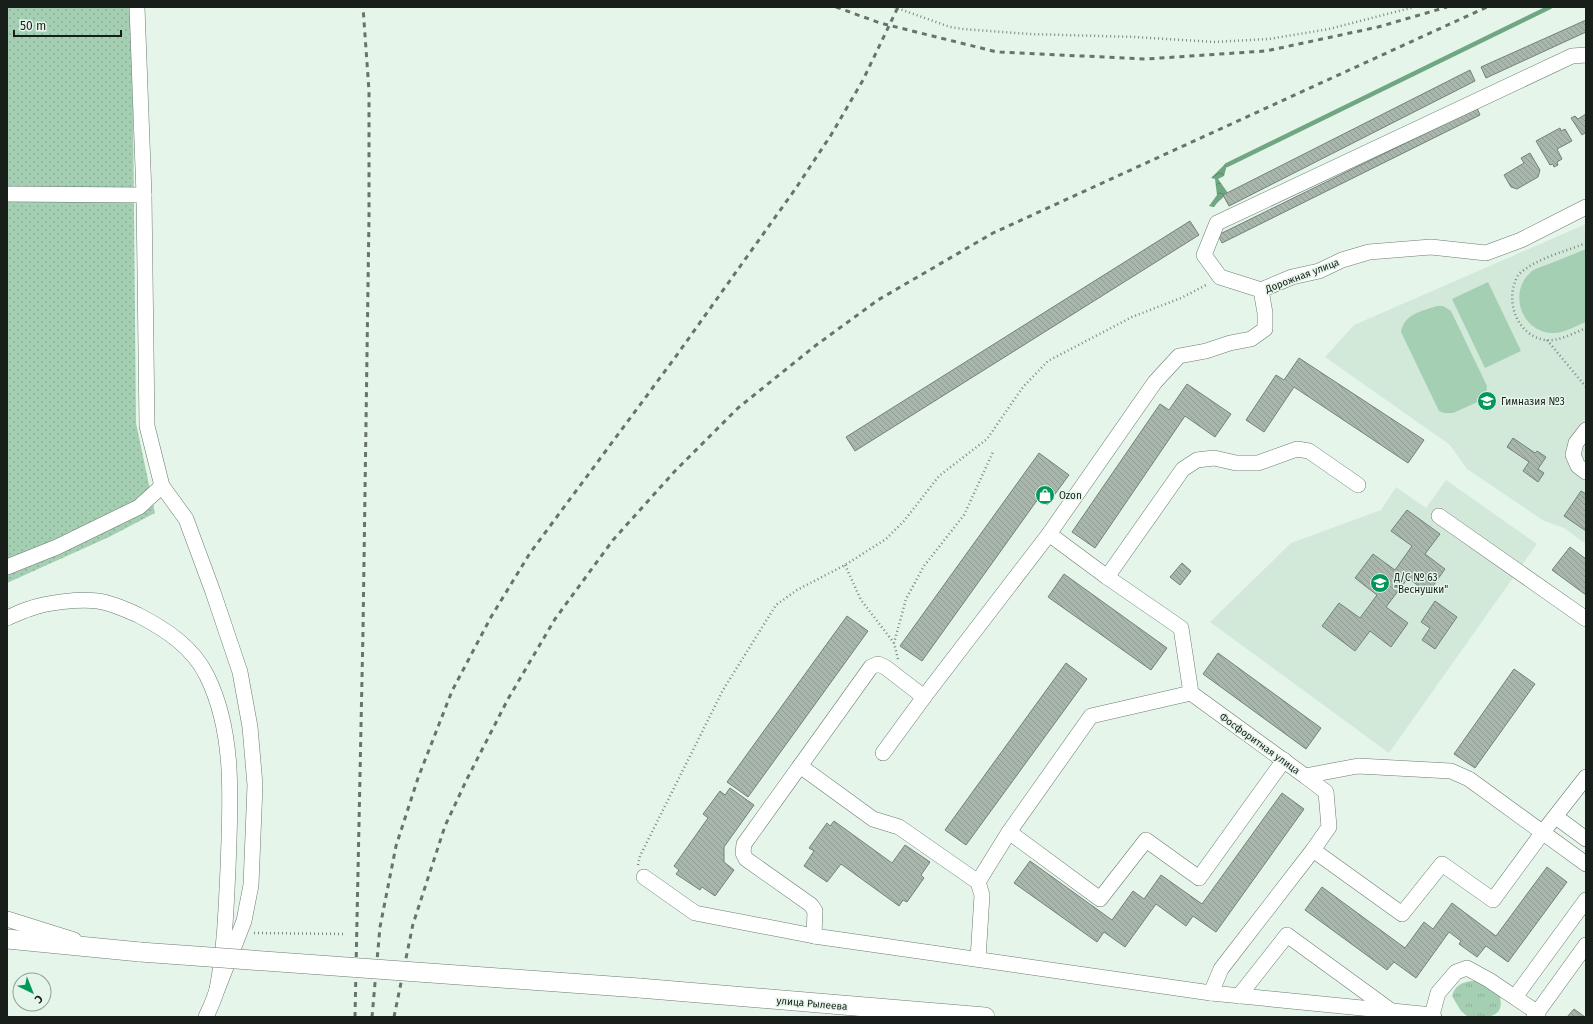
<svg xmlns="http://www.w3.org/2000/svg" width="1593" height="1024" font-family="'Fira Sans',sans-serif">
  <defs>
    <pattern id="grass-tufts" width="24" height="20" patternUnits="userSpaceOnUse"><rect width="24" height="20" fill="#a4cfb3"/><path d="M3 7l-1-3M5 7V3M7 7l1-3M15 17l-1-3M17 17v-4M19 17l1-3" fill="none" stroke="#8cb199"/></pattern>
    <pattern id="garden-dots" width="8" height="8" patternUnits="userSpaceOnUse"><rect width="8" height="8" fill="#a4cfb3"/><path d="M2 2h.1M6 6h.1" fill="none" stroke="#8cb199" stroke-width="1.8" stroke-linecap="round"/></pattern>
    <pattern id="water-waves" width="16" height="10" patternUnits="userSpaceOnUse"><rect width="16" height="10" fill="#6fa783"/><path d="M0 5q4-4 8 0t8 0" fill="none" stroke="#5a876a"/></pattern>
    <pattern id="building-back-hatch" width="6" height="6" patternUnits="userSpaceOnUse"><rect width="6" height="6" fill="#a8b6ac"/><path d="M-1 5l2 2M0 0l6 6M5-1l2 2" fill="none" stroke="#909c93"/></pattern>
  </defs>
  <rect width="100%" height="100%" fill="#e5f5ea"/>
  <!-- built -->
  <g fill="#d2e9da">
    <polygon points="1586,224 1586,544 1564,528 1544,521 1467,469 1450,445 1325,357 1354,325"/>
    <polygon points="1446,480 1537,544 1389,753 1210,622 1291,543 1381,510 1396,487 1426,508"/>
  </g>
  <!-- grass -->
  <path fill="url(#grass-tufts)" d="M 1471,981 L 1478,981 L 1499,993 C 1507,1020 1486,1017 1468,1017 L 1461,1011 L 1452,996 C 1455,986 1460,983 1471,981 Z"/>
  <!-- garden -->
  <polygon fill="url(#garden-dots)" points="7,7 132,7 136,423 155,513 109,537 7,583"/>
  <!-- pitch -->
  <g fill="#a4cfb3">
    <path d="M 1586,249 L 1586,322 C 1575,326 1563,334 1551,333 C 1520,330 1508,291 1532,271 C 1536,268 1544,266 1549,264 C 1561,259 1574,254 1586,249 Z"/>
    <polygon points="1488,282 1521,351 1485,368 1452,299"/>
    <path d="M 1437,306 L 1443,306 L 1451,311 L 1487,386 L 1486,394 L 1480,401 L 1453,413 L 1444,413 L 1439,411 L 1401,332 C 1404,314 1422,311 1437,306 Z"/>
  </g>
  <!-- water -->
  <path fill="url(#water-waves)" d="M 1226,163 L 1227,165 L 1224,176 L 1218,179 L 1228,193 C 1223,198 1218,201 1214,207 L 1209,206 L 1217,195 L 1215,179 L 1211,178 Z"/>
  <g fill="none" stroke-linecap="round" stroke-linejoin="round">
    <!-- stream -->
    <polyline stroke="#6fa783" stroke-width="4.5" points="1227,165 1550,7"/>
  </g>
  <!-- building -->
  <g fill="url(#building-back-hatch)" stroke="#748278">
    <polygon points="1586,20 1586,32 1486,78 1481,67"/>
    <polygon points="1470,70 1475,81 1229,206 1223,195"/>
    <polygon points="1477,108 1480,115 1222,243 1218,235"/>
    <polygon points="1586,114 1586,132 1582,135 1571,118 1575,116 1578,119"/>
    <polygon points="1560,128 1561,131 1565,129 1572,141 1557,149 1562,159 1557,162 1558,165 1554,167 1553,164 1550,165 1536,141"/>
    <polygon points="1530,153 1540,170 1538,177 1517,189 1511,187 1504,175 1524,163 1521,158"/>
    <polygon points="1190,221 1199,235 855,451 846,437"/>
    <polygon points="1299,358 1424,440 1408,463 1294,387 1264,432 1246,420 1276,375 1284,380"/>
    <polygon points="1187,384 1231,414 1215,437 1185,416 1095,548 1072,532 1160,404 1169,410"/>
    <polygon points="1513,438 1535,453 1537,451 1546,457 1538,469 1544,473 1538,482 1523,471 1529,462 1507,447"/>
    <polygon points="1039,453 1069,475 1047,505 1038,499 922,661 900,646"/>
    <polygon points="1581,491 1586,494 1586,531 1564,516"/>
    <polygon points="1407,510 1440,534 1425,554 1445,569 1428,593 1408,578 1386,607 1408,623 1391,647 1370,631 1355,651 1322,626 1339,603 1360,618 1377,595 1355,578 1373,554 1395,570 1412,546 1391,531"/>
    <polygon points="1570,547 1586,559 1586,595 1552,570"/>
    <polygon points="1182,563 1191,571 1180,585 1170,577"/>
    <polygon points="1064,574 1167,648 1151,670 1048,597"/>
    <polygon points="1435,601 1457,617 1435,649 1422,640 1430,628 1421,622"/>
    <polygon points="847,616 868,631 748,797 727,782"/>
    <polygon points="1218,653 1321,728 1306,749 1203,674"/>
    <polygon points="1066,663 1087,679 966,845 945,830"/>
    <polygon points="1514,669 1535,684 1475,768 1454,754"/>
    <polygon points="730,788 754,805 724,847 724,862 734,870 715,896 702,887 700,890 676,874 679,870 674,866 708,818 703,814 720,791 725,795"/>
    <polygon points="1282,793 1304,809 1216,932 1193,916 1186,926 1156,904 1125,947 1104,932 1097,942 1014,883 1030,861 1112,920 1133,891 1144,899 1161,875 1202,904"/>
    <polygon points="834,821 892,863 905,845 930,862 921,875 924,878 907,902 903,900 899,906 841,864 827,882 804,866 814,851 809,848 827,823 830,826"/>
    <polygon points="1547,867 1567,882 1508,962 1486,946 1477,957 1459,944 1461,941 1449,932 1416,978 1394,962 1387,970 1305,910 1322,887 1405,948 1424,922 1433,929 1452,903 1496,936"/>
    <polygon points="1574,1009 1585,1017 1567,1017"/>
  </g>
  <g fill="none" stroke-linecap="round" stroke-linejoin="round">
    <defs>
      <g id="minor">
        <polyline points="137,7 144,195 147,426 162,486 186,519 213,592 240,672 250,727 255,785 251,885 244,921 217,990"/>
        <polyline points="7,194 144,195"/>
        <polyline points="1261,290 1220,277 1204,255 1217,223 1572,56 1586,55"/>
        <polyline points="1261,290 1292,277 1319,271 1342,260 1369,252 1431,247 1486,253 1521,240 1586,207"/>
        <polyline points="1586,430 1576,443 1573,455 1578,466 1586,472"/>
        <polyline points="1439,516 1586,619"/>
        <polyline points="1049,534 1107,577 1181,628 1191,693 1305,776 1358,766 1451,771 1469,779 1586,864"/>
        <polyline points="7,567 57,547 139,507 162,486"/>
        <polyline points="1107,577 1183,469 1197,460 1214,458 1236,463 1258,463 1297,449 1309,451 1358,485"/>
        <path d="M 7,618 C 14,615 22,611 29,609 C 47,602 79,599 98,601 C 111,603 125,609 138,615 C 165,629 193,647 207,676 C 236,735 230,804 228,869 C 226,908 225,949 217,989 C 215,998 210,1008 206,1017"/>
        <polyline points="883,753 924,697"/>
        <polyline points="800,766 871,667 878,664 885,667 924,697 1049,534 1155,382 1179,356 1206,351 1230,343 1251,339 1265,329 1265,313 1261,290"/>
        <polyline points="1305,776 1326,792 1329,827 1313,850"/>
        <polyline points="1556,817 1586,839"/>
        <polyline points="1009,832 1100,899 1146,840 1199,878 1284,760"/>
        <polyline points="644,877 695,913 814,936 1211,993 1432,1015 1434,1017"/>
        <polyline points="978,882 1009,832 1091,716 1191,693"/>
        <polyline points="7,919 74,940"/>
        <polyline points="814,936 815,911 811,905 746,859 743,853 744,844 800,766 873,819 899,827 978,882 982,895 978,959"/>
        <polyline points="1211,993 1221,969 1313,850 1402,914 1442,864 1493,900 1543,832 1586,777"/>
        <polyline points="1239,996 1287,935 1390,1010"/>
        <polyline points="1515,997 1586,900"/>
        <polyline points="1432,1015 1438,993 1456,972 1467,968 1489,980 1538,1013"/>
        <polyline points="1534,1017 1586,945"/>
      </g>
      <g id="major">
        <polyline points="7,939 140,952"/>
        <polyline points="639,988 985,1017"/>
      </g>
    </defs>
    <!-- minor casing -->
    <use href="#minor" stroke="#6d7b71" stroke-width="16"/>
    <!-- major casing -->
    <use href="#major" stroke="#6d7b71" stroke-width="20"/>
    <!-- path -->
    <g stroke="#7d8880" stroke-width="2.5" stroke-dasharray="1 3" stroke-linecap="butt">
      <polyline points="894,7 950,27 963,29 1029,34 1136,37 1213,42 1269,39 1329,29 1414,7"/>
      <path d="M 1586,243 C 1564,252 1537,258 1519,274 C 1517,276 1516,280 1515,282 C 1506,305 1519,336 1545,340 C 1558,342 1574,333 1586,328"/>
      <polyline points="1547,340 1586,387"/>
      <polyline points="845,565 861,600 894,643"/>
      <polyline points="898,659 894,643 906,599 924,566 964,515 993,452"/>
      <polyline points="638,865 640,856 723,690 776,605 797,590 845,565 886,539 904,521 939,476 987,439 1023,387 1048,361 1132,317 1181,298 1208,284"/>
      <polyline points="254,933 346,934"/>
    </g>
    <!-- minor -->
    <use href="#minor" stroke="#fff" stroke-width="15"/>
    <!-- major -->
    <use href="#major" stroke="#fff" stroke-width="19"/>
    <!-- rail -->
    <g stroke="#69736c" stroke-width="3" stroke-dasharray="5 5" stroke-linecap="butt">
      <polyline points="836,7 880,23 997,52 1146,59 1266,51 1378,27 1447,7"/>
      <polyline points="355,1017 363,630 369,217 369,91 363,7"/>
      <polyline points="372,1017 380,927 396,846 418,778 452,691 491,617 530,553 674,359 796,188 831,135 863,80 898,7"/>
      <polyline points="394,1017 413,924 445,826 467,779 508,699 555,619 613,540 675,471 738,408 815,346 878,300 993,233 1487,7"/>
    </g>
    <defs>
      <polyline id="major-bridge" points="140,952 639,988"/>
    </defs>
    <!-- major-bridge casing -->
    <use href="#major-bridge" stroke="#6d7b71" stroke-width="20" stroke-linecap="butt"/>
    <!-- major-bridge -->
    <use href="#major-bridge" stroke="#fff" stroke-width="19"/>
  </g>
  <!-- icons -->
  <defs>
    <symbol id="school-disc" viewBox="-11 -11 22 22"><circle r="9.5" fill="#03985a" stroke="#e5f5ea"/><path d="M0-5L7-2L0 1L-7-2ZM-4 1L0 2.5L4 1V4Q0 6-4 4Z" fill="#fff"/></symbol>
    <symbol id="shop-disc" viewBox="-11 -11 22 22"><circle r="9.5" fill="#03985a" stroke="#e5f5ea"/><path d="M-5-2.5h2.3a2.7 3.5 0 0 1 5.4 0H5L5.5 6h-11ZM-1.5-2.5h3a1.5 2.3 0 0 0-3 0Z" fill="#fff"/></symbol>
  </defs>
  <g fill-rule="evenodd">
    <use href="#school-disc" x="1476" y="390" width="22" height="22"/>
    <use href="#shop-disc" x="1034" y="484" width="22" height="22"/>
    <use href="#school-disc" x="1369" y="572" width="22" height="22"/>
  </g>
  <g text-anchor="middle" stroke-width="3" stroke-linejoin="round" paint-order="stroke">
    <!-- street labels -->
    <g font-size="10" fill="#181e1a" stroke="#e5f5ea">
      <text transform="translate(1302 275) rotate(-21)" y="4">Дорожная улица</text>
      <text transform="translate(1260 743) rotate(36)" y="4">Фосфоритная улица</text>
      <text transform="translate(812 1003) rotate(5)" y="4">улица Рылеева</text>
    </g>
    <!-- poi labels -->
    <g font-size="10" fill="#181e1a" stroke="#e5f5ea" text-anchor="start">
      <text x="1501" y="405">Гимназия №3</text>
      <text x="1059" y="499">Ozon</text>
      <text x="1394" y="581">Д/С № 63<tspan x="1394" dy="12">"Веснушки"</tspan></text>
    </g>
  </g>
  <!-- border -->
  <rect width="1593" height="1024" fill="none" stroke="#181e1a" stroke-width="16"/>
  <!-- north arrow -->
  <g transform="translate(32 992) rotate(137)"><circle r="19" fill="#e5f5ea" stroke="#939f97"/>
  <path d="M0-3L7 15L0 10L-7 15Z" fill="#03985a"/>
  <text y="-6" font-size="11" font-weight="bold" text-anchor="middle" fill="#181e1a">С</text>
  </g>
  <!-- scale -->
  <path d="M14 30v6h107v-6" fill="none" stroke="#181e1a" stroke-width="2"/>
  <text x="20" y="30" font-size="12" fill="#181e1a" stroke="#e5f5ea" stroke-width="3" paint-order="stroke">50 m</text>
</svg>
